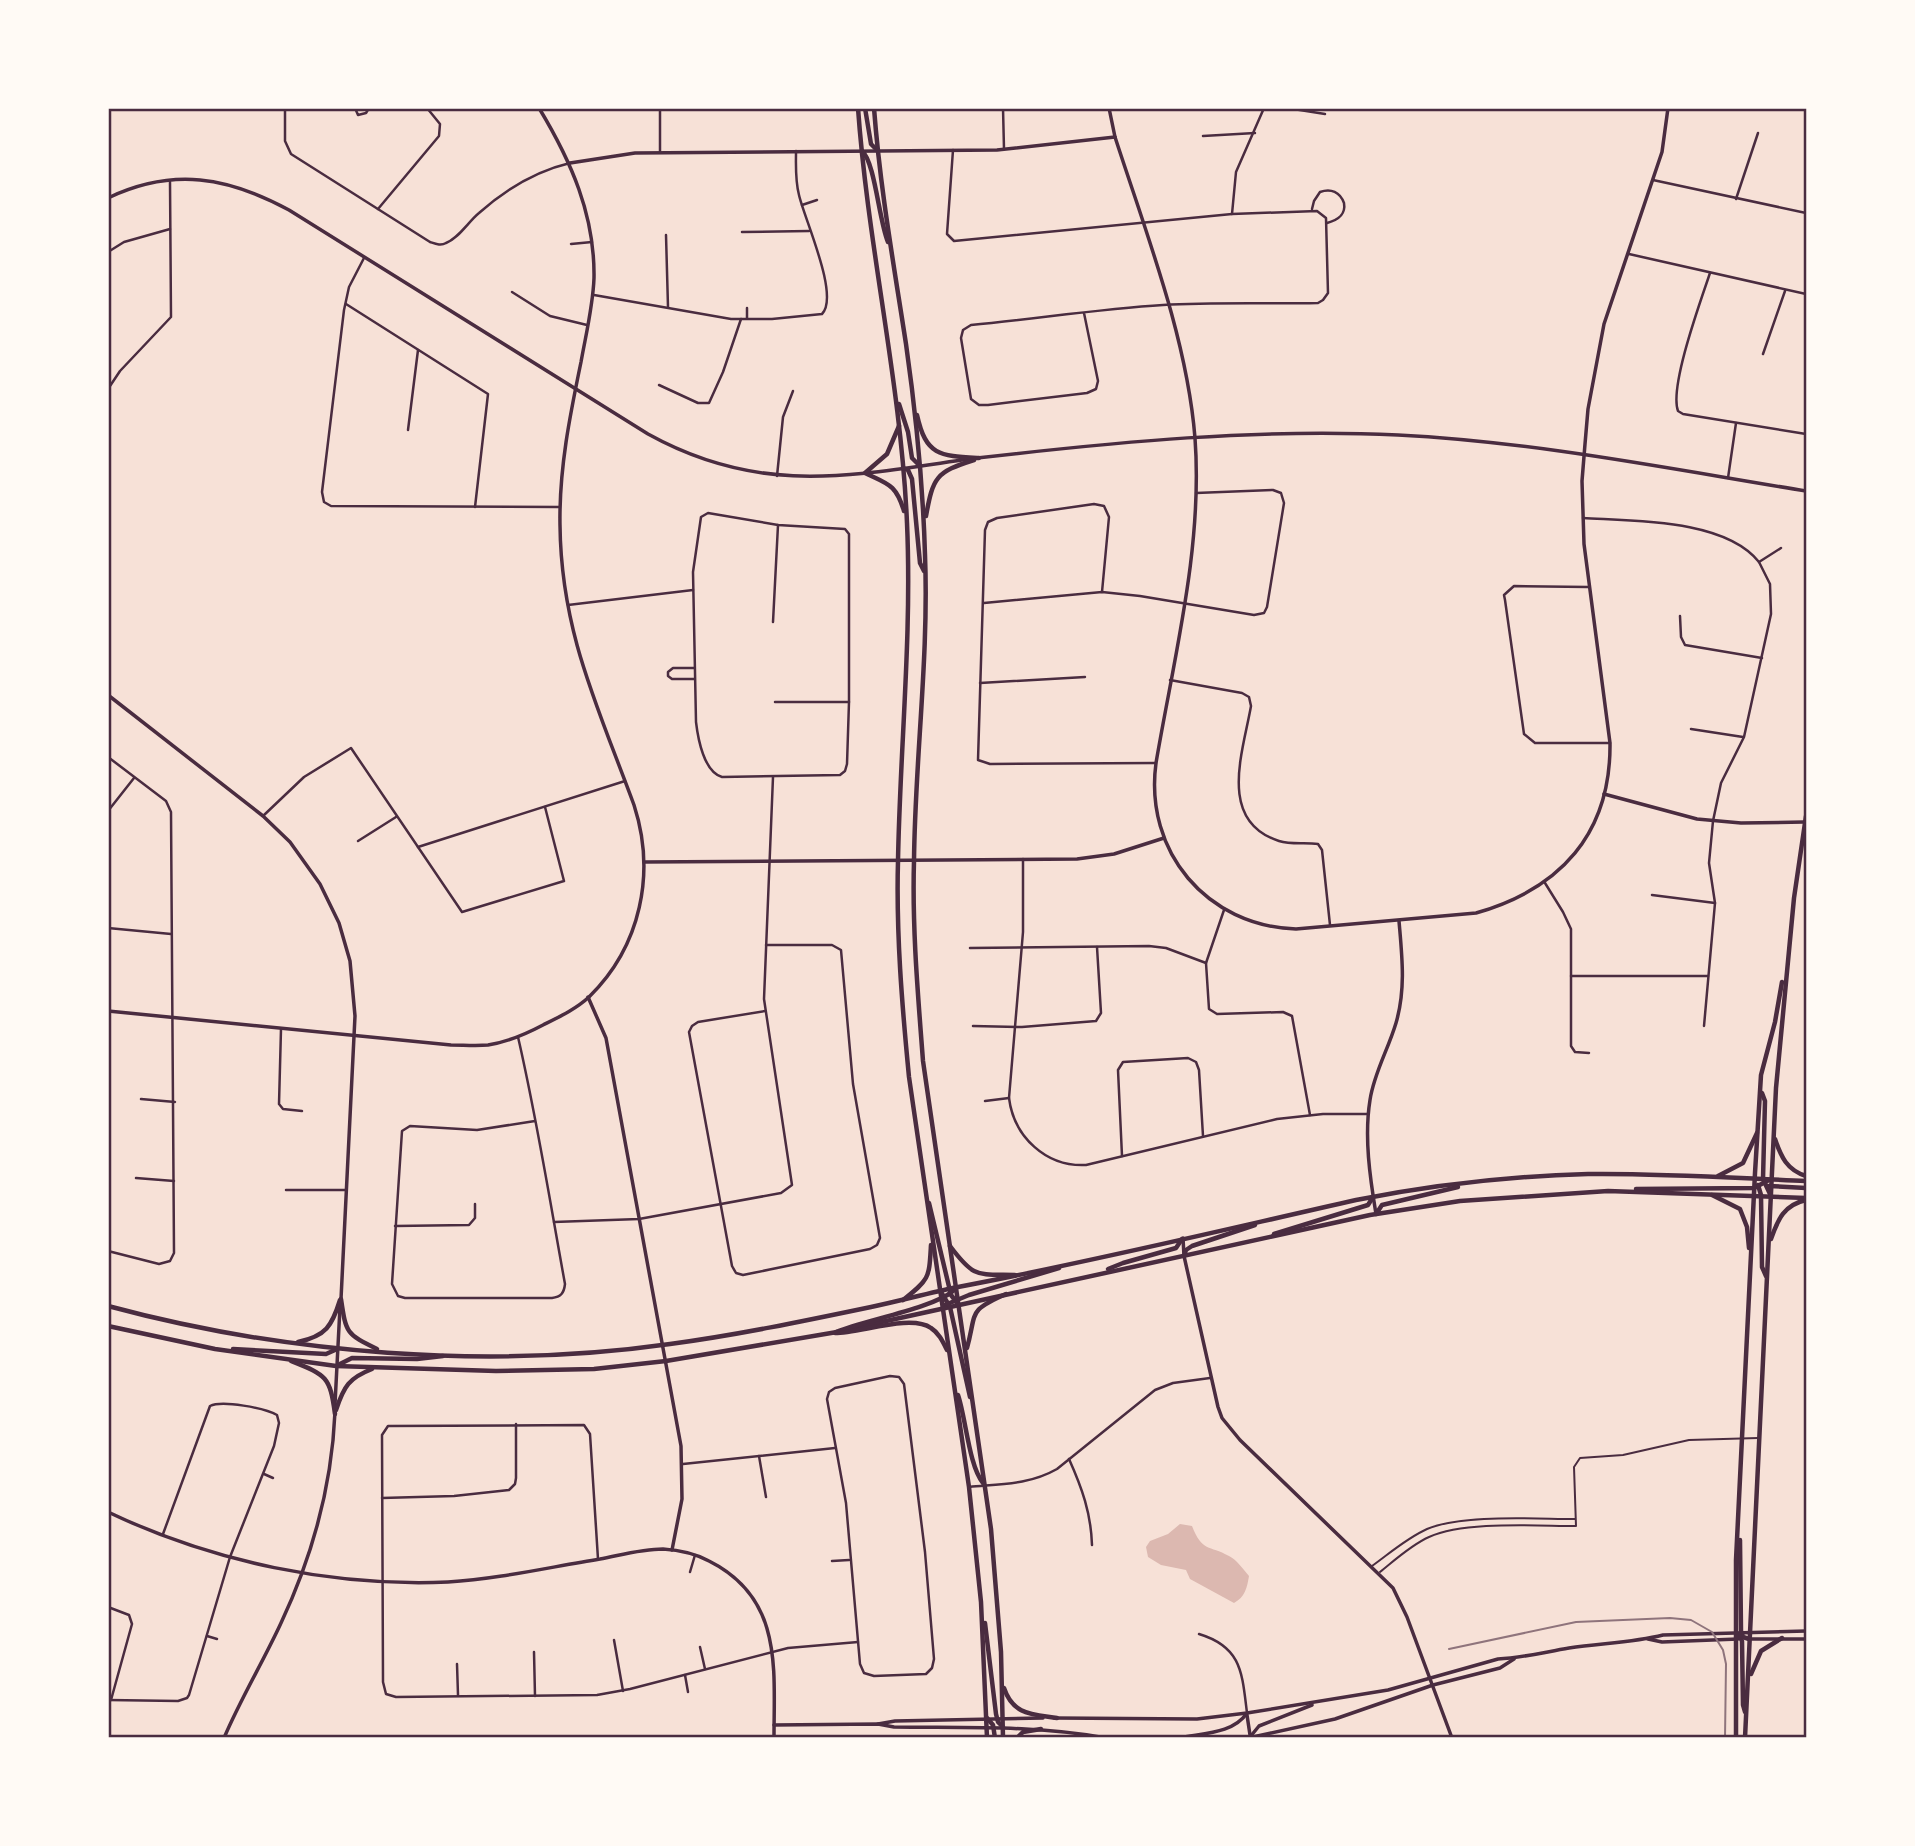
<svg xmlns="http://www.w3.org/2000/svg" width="1915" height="1846" font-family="Montserrat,sans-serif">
  <rect width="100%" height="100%" fill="#f7e1d7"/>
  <!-- water -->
  <path fill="#dcb8b0" d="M 1180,1524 L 1192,1526 C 1202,1552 1209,1545 1229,1556 C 1237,1560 1243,1569 1249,1576 C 1247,1588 1245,1597 1234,1603 L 1190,1579 L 1186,1570 L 1161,1565 L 1148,1557 L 1146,1547 L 1150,1541 L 1168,1534 Z"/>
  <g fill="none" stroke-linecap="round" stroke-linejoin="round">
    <!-- service -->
    <g stroke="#4a2c40" stroke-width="2">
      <path d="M 1372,1566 C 1390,1553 1407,1538 1427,1529 C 1462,1514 1535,1519 1575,1519"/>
      <path d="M 1380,1572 C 1395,1560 1411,1545 1429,1537 C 1465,1521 1535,1526 1576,1526 L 1574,1467 L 1580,1458 L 1623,1455 L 1689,1440 L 1758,1438"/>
    </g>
    <!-- minor -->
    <g stroke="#4a2c40" stroke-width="2.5">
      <path d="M 285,108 L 285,141 L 291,154 L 430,242 C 436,244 441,246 446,243 C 459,238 468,222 479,213 C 505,190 536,171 570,163"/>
      <polyline points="355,108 358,115 366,113 369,108"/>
      <polyline points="660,108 660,152"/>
      <polyline points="1003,108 1004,149"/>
      <polyline points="1287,108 1325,114"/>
      <polyline points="1203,136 1255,133"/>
      <path d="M 953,150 L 947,234 L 954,241 L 1232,214 L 1317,211 L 1326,218 L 1328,293 L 1323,300 L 1318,303 C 1266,304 1214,302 1163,305 C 1099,309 1035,319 971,325 L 963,330 L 961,338 L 971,399 L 979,405 L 988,405 L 1087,393 L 1096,389 L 1098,381 L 1084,313"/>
      <polyline points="1653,180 1806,213"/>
      <polyline points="1736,199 1758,133"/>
      <polyline points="802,205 817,200"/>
      <polyline points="378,209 439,136 440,124 427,108"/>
      <path d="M 1312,209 L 1314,201 L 1320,192 C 1331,188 1340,192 1344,203 C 1346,215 1338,220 1327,223"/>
      <polyline points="1232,214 1236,172 1264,108"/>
      <polyline points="742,232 809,231"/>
      <polyline points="666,235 668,307"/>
      <polyline points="571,244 592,242"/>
      <polyline points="108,252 124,242 170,229"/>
      <polyline points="1629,254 1806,294"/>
      <polyline points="364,258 349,287 344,310 322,492 324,502 331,506 559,507"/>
      <path d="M 1710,273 C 1701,300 1669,387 1678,411 L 1683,414 L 1806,434"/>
      <polyline points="512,292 550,316 587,325"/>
      <path d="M 594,295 L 731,319 L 772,319 L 822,314 C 840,296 804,218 799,195 C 795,180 796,166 796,151"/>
      <polyline points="346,304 488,394 475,507"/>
      <polyline points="747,318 747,308"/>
      <polyline points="1763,354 1785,291"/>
      <polyline points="659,385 698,403 709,403 723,372 741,319"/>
      <polyline points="108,389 120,371 171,317 170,182"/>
      <polyline points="408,430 418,350"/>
      <polyline points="777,476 783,417 793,391"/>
      <polyline points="1728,478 1736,423"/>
      <path d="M 708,513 L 778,525 L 845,529 L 849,534 L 849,702 L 847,764 L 845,771 L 840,775 L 722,777 C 704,772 698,739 696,722 L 693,572 L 701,517 Z"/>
      <path d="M 1583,518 C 1634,521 1725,519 1759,562 L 1781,548"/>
      <polyline points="1588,587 1514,586 1504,595 1505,600 1524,734 1535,743 1610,743"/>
      <polyline points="1102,592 1109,517 1104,506 1094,504 997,518 988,522 985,530 978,760 990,764 1156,763"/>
      <polyline points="984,603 1102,592 1140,596 1254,615 1264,613 1267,607 1284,503 1281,493 1273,490 1196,493"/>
      <polyline points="568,605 693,590"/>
      <polyline points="1680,616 1681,637 1685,645 1762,658"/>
      <polyline points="773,622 778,525"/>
      <polyline points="694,668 673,668 668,672 668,676 672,679 694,679"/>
      <path d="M 1170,680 L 1242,693 L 1249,697 L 1251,706 C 1243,752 1217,821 1279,841 C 1292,845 1305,842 1318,844 L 1322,850 L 1330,925"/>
      <polyline points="980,683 1085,677"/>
      <polyline points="775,702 849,702"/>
      <polyline points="1691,729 1743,737"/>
      <polyline points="108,757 166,801 171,812 174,1253 170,1261 159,1264 108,1251"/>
      <polyline points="108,811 134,778"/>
      <polyline points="263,816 304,777 351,748 462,912 564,881 545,807"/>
      <polyline points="358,841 396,817"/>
      <polyline points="418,847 625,781"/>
      <path d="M 1023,859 L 1023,932 L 1009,1098 C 1014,1137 1046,1167 1086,1165 L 1277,1119 L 1323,1114 L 1368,1114"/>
      <polyline points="1545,883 1563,912 1571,929 1571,1046 1575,1052 1589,1053"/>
      <polyline points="1652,895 1715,903"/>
      <polyline points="1224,910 1206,963 1209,1009 1217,1014 1283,1012 1292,1016 1310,1115"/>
      <polyline points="108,928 171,934"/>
      <polyline points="970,948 1149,946 1166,948 1206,963"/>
      <polyline points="1571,976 1708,976"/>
      <polyline points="765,1011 698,1022 692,1026 689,1032 732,1266 736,1273 743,1275 870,1249 877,1245 880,1238 853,1084 841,950 832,945 766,945"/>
      <polyline points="973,1026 1022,1027 1096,1021 1101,1013 1097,947"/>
      <polyline points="1704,1026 1715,903 1709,863 1713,821 1721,783 1744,737 1771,614 1770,584 1759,562"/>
      <polyline points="281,1029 279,1104 283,1109 302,1111"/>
      <path d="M 518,1037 C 537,1119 550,1202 565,1284 C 564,1293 561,1297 552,1298 L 405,1298 L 398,1296 L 392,1284 L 402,1131 L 410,1126 L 477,1130 L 535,1121"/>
      <polyline points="141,1099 175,1102"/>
      <polyline points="985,1101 1009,1098"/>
      <polyline points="1122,1156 1118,1070 1123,1062 1188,1058 1196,1062 1199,1070 1203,1136"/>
      <polyline points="136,1178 174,1181"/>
      <polyline points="286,1190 346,1190"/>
      <polyline points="554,1222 639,1219 781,1193 792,1185 764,999 773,777"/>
      <polyline points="395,1226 469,1225 475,1218 475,1204"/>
      <polygon points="890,1376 899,1377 904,1384 925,1552 934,1659 932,1668 926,1674 874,1676 864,1673 860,1664 846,1503 827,1399 829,1392 835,1388"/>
      <polyline points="759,1456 766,1497"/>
      <path d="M 1069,1459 C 1082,1488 1091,1513 1092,1545"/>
      <polyline points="683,1464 835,1448"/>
      <polyline points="264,1474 273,1478"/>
      <path d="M 969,1487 C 1000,1484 1029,1485 1057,1469 L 1155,1390 L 1173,1383 L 1210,1378"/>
      <polyline points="382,1498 454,1496 509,1490 515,1484 516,1478 516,1424"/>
      <polyline points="598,1559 590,1434 584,1425 388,1426 382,1435 383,1682 386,1694 396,1697 597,1695 630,1689 788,1648 858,1642"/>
      <polyline points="832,1561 849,1560"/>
      <polyline points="690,1572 695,1555"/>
      <polyline points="108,1607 129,1615 132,1624 111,1700"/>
      <path d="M 1199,1634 C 1242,1647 1242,1673 1247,1713"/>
      <polyline points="207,1636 217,1639"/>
      <polyline points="614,1640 623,1691"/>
      <polyline points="700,1647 705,1669"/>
      <polyline points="534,1652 535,1696"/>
      <polyline points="457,1664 458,1695"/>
      <polyline points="685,1675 688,1692"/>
      <path d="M 108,1700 L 178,1701 L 187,1698 L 189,1695 L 230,1557 L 274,1446 L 279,1423 L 277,1415 C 265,1408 222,1400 210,1406 L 163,1534"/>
    </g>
    <!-- tertiary -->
    <g stroke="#4a2c40" stroke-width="3.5">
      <path d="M 1109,108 L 1115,137 C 1146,233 1187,338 1195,438 C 1203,547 1174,657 1156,763 C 1144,852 1207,926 1296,929 L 1476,913 C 1560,889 1611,834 1610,743 L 1584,544 L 1582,481 L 1585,444 L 1588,409 L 1604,324 L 1662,152 L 1668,108"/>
      <polyline points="570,163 635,153 997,150 1115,137"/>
      <path d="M 108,198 C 173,167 228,177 289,210 L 648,434 C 760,496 849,476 969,459"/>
      <path d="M 977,458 C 1117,442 1258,428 1398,435 C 1536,442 1671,469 1806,491"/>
      <polyline points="108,695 263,816 290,842 320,884 339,923 350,961 355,1016 341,1299"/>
      <polyline points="1604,794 1697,819 1741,823 1804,822"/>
      <polyline points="644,862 1077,859 1114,854 1164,838"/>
      <polyline points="588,997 606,1038 681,1446 682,1499 672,1550"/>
      <path d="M 108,1011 L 451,1045 C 463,1045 476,1046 488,1045 C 508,1042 526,1034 543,1025 C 559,1017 576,1009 589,997 C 641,946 656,873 634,805 C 598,707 561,632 560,525 C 559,469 570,415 581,362 C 586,334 593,306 594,278 C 595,215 571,161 539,108"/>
      <path d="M 1376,1214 C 1370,1178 1364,1137 1370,1100 C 1374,1073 1388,1050 1396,1023 C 1406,989 1402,956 1399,921"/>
      <polyline points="1183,1238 1184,1256 1218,1407 1222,1418 1240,1440 1393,1588 1407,1617 1452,1738"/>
      <polyline points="335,1404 340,1307"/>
      <path d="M 108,1512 C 213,1562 333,1587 448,1582 C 499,1579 550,1567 600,1559 C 621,1555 642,1549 663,1549 C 679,1550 696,1554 709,1561 C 783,1598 774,1668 774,1738"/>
      <polyline points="1648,1639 1662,1642 1738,1639"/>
      <polyline points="1750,1639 1806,1639"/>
      <polyline points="1247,1715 1250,1735"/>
      <path d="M 1054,1718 L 1197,1719 L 1247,1713 L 1388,1690 L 1498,1659 C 1522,1658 1545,1652 1569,1648 C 1600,1643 1632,1643 1663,1635 L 1806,1631"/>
      <polyline points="878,1724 895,1721 1043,1718"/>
      <path d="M 774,1725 L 878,1724 L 894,1727 C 965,1728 1036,1725 1106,1738"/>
      <polyline points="1250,1737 1259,1726 1312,1705"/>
      <path d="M 224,1738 C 241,1698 263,1662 281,1623 C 312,1557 332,1484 335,1412"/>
      <path d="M 1179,1738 C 1202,1733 1233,1734 1247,1713"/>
      <polyline points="1248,1738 1335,1719 1433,1685 1500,1668 1514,1659"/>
    </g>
    <!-- secondary -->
    <g stroke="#4a2c40" stroke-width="4.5">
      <polyline points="1762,1093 1765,1101 1763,1179 1770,1194"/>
      <path d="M 1775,1139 C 1781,1157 1787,1170 1806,1176"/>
      <polyline points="1718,1176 1743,1163 1757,1133"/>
      <polyline points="1758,1185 1761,1195 1762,1267 1766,1276"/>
      <polyline points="1769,1186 1806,1188"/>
      <polyline points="1636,1189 1754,1188 1769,1180"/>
      <polyline points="1712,1195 1740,1209 1747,1227 1749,1248"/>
      <polyline points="1376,1214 1382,1205 1458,1187"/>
      <polyline points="1274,1234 1368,1205 1373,1197"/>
      <path d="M 1771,1239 C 1778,1219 1784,1205 1806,1200"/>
      <polyline points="1184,1256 1186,1250 1192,1246 1255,1225"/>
      <polyline points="1108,1269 1123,1263 1176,1248 1182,1239"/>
      <path d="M 341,1299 C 346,1333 346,1334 377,1349"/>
      <polyline points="945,1305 969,1295 1059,1268"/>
      <path d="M 108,1306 C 286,1354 488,1370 670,1344 C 737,1335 804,1321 871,1307 C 900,1301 928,1293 958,1287 C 1091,1262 1223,1230 1356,1200 C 1432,1185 1511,1176 1588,1174 C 1661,1173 1734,1178 1806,1181"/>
      <polyline points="108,1326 215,1349 336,1366 496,1371 594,1369 666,1361 837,1332"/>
      <polyline points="845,1330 1370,1215 1460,1201 1608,1191 1806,1198"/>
      <path d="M 836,1332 C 866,1320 933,1308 953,1291"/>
      <path d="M 298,1342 C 326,1336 332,1326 340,1300"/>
      <polyline points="233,1349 326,1354 335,1350"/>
      <path d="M 291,1361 C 326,1375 330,1376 335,1414"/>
      <polyline points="338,1365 352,1358 417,1359 443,1356"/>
      <path d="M 336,1410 C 344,1386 349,1378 372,1369"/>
      <polyline points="1740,1540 1741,1631 1743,1637 1749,1639"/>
      <polyline points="1739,1635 1742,1641 1743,1705 1745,1712"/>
      <polyline points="1751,1674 1761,1651 1782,1638"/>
      <polyline points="1736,1738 1736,1560 1755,1173 1761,1075 1775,1022 1782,982"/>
      <polyline points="1745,1738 1776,1088 1794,898 1806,816"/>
    </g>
    <!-- primary -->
    <g stroke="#4a2c40" stroke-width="4.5">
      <path d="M 858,108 C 868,248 901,383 907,523 C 912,636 900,748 898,861 C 896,933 902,1005 909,1077 L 969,1487 L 981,1602 L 987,1738"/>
      <polyline points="865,108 871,144 878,151"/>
      <path d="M 874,108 C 880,188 894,266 906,344 C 916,414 923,484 925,555 C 929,657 915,759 914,861 C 912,928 918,995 923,1061 L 991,1529 L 1001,1652 L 1003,1738"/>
      <path d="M 862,151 C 875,162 879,221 888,242"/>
      <polyline points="899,404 908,432 912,458 920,466"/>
      <path d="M 917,415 C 926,456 940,456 979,458"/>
      <path d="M 899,426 L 887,454 L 865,473 C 888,484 896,484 904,511"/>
      <polyline points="903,468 908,470 912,479 920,563 924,571"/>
      <path d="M 926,516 C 933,477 936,472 974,460"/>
      <polyline points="929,1203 951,1295 958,1304"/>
      <path d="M 950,1246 C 974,1278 976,1274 1015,1275"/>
      <polyline points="941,1292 950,1307 970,1397"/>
      <path d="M 903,1300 C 930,1279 929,1278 931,1245"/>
      <path d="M 835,1333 C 860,1333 911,1314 931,1328 C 939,1333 943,1342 947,1350"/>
      <path d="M 967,1348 C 977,1312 967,1311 1006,1294"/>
      <path d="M 958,1395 C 966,1419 969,1466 983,1483"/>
      <polyline points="985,1623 996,1714 998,1722 1003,1727"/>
      <path d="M 1004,1688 C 1013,1715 1032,1714 1057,1718"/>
      <polyline points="987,1718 993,1725 995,1738"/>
      <polyline points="1017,1738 1023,1732 1041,1729"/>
    </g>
    <!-- tram -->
    <polyline stroke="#8f747c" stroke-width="2" points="1449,1649 1576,1622 1670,1618 1691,1620 1712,1632 1723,1650 1726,1664 1725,1738"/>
  </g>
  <!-- border -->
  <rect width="1915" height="1846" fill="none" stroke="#fffaf5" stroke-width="220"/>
  <rect x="110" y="110" width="1695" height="1626" fill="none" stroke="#4a2c40" stroke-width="2.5"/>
</svg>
